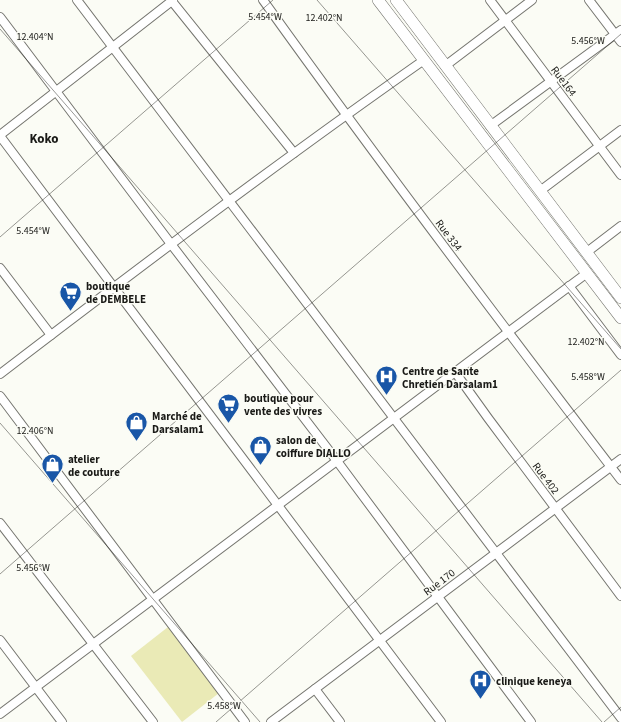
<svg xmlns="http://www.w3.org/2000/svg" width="621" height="722" font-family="'Source Sans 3',sans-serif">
  <rect width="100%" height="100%" fill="#fbfcf5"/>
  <!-- green -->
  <polygon fill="#eaeab6" points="168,627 219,693 182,722 131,656"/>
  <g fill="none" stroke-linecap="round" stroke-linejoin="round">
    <defs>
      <g id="street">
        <polyline points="77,0 621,718"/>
        <polyline points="171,0 294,153"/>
        <path d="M 263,0 C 379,162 500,322 621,480"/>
        <polyline points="490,0 621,175"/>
        <polyline points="589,0 621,42"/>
        <polyline points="0,17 171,244 337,461 531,722"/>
        <polyline points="445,66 532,0"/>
        <polyline points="490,126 621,30"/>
        <polyline points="0,135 173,0"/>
        <polyline points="0,136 441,722"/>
        <polyline points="540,191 621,130"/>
        <polyline points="587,252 621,226"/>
        <polyline points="0,268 51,335"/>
        <polyline points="569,286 621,355"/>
        <polyline points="455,372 488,418 621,596"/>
        <path d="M 0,374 C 140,267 280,161 424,60"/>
        <polyline points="0,396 245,722"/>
        <polyline points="0,523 153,722"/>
        <polyline points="0,640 62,722"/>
        <polyline points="315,689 340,722"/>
        <polyline points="0,714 587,273"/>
        <polyline points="271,722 621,459"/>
      </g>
      <g id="secondary">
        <polyline points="378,0 621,318"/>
        <polyline points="396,0 621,298"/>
      </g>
    </defs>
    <!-- street casing -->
    <use href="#street" stroke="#75756f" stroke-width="10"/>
    <!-- secondary casing -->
    <use href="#secondary" stroke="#75756f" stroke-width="12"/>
    <!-- street -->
    <use href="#street" stroke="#fff" stroke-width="8"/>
    <!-- secondary -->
    <use href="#secondary" stroke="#fff" stroke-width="11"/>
  </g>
  <!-- ticks -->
  <path fill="none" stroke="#1a1a17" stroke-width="1" stroke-opacity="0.45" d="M 317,0 L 621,349M 0,29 L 602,722M 0,237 L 273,0M 0,423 L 260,722M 0,574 L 621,34M 216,722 L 621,370M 604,722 L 621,707"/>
  <!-- icons -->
  <defs>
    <symbol id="supermarket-pin" viewBox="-11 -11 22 30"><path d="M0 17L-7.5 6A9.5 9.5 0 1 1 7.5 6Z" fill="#1956a7" stroke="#fbfcf5"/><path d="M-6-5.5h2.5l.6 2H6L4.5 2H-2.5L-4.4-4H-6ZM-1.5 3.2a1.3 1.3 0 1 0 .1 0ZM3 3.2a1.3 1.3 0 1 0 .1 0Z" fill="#fff"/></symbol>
    <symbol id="hospital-pin" viewBox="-11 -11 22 30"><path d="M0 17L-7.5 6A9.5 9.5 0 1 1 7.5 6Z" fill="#1956a7" stroke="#fbfcf5"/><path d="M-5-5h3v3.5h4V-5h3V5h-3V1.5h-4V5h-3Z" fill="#fff"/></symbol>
    <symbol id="shop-pin" viewBox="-11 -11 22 30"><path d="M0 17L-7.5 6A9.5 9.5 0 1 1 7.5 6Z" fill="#1956a7" stroke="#fbfcf5"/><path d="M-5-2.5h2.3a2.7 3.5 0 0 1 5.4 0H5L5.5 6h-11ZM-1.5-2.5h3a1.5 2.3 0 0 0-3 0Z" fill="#fff"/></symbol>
  </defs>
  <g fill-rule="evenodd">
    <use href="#supermarket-pin" x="58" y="280" width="25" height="34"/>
    <use href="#hospital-pin" x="374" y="364" width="25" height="34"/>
    <use href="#supermarket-pin" x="216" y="392" width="25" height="34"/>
    <use href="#shop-pin" x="124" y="410" width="25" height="34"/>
    <use href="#shop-pin" x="248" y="434" width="25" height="34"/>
    <use href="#shop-pin" x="40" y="452" width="25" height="34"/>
    <use href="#hospital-pin" x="468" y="668" width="25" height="34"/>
  </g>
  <g text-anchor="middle" stroke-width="3" stroke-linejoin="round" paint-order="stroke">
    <!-- street labels -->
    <g font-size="11" fill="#1a1a17" stroke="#fbfcf5">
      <text transform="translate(564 81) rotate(53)" y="4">Rue164</text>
      <text transform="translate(449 235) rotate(53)" y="4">Rue 334</text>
      <text transform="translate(546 478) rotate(53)" y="4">Rue 402</text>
      <text transform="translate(439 582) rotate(-37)" y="4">Rue 170</text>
    </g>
    <!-- poi labels -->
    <g font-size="11" font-weight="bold" fill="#1a1a17" stroke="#fbfcf5" text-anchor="start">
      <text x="86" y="290">boutique<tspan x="86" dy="13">de DEMBELE</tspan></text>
      <text x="402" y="375">Centre de Sante<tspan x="402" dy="13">Chretien Darsalam1</tspan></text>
      <text x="244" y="402">boutique pour<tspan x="244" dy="13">vente des vivres</tspan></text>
      <text x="152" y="420">Marché de<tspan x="152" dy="13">Darsalam1</tspan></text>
      <text x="276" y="444">salon de<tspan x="276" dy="13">coiffure DIALLO</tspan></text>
      <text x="68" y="463">atelier<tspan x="68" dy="13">de couture</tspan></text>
      <text x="496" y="685">clinique keneya</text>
    </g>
    <!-- quarter labels -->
    <g font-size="13" font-weight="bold" fill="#1a1a17" stroke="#fbfcf5">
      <text x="44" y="143">Koko</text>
    </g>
  </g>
  <g font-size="10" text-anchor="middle" fill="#1a1a17" stroke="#fbfcf5" stroke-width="3" stroke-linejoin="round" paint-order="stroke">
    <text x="265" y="20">5.454°W</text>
    <text x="324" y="21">12.402°N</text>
    <text x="35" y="40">12.404°N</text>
    <text x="588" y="44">5.456°W</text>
    <text x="33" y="234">5.454°W</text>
    <text x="586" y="345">12.402°N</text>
    <text x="588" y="380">5.458°W</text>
    <text x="35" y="434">12.406°N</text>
    <text x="33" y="571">5.456°W</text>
    <text x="224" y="709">5.458°W</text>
  </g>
</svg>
